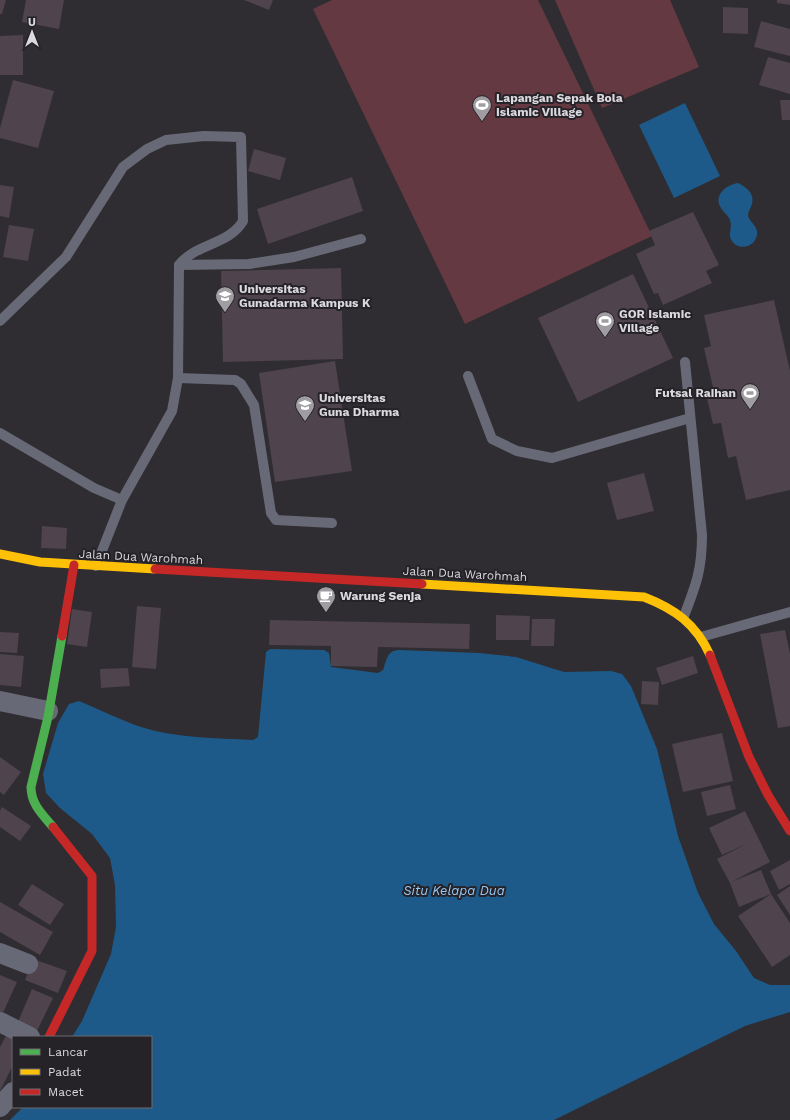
<svg xmlns="http://www.w3.org/2000/svg" width="790" height="1120" font-family="'Work Sans',sans-serif">
  <rect width="100%" height="100%" fill="#2f2d31"/>
  <!-- green -->
  <g fill="#653941">
    <polygon points="332,0 538,0 652,236 465,324 313,9"/>
    <polygon points="555,0 670,0 699,67 602,108"/>
  </g>
  <!-- water -->
  <g fill="#1d5a89">
    <polygon points="685,103 720,176 674,198 639,125"/>
    <path d="M 738,183 C 746,187 755,193 752,204 C 751,208 748,211 748,216 C 750,222 756,225 757,231 C 759,245 740,253 732,241 C 727,234 733,228 730,220 C 728,215 724,213 721,208 C 713,195 726,185 738,183 Z"/>
    <path d="M 270,649 L 324,650 L 329,653 L 331,667 L 378,673 L 383,670 C 387,659 387,650 400,650 L 479,653 L 516,657 L 564,672 L 611,671 L 622,674 L 631,686 L 657,749 L 678,836 L 698,893 L 714,924 L 736,951 L 754,978 L 770,985 L 790,985 L 790,1012 L 745,1026 L 554,1120 L 10,1120 L 23,1107 L 151,1107 L 151,1037 L 72,1037 L 82,1021 L 111,954 L 116,927 L 115,885 L 110,858 L 92,834 L 60,808 L 46,793 L 43,774 L 58,723 L 69,704 L 79,701 C 99,709 120,720 141,727 C 176,738 216,738 253,740 L 258,737 L 266,652 Z"/>
  </g>
  <!-- building -->
  <g fill="#4f434d">
    <polygon points="0,0 6,0 2,14 0,14"/>
    <polygon points="26,0 64,0 59,29 22,22"/>
    <polygon points="244,0 273,0 269,10"/>
    <polygon points="777,0 790,0 790,5 777,3"/>
    <polygon points="723,7 748,8 748,34 723,33"/>
    <polygon points="761,21 790,29 790,56 754,47"/>
    <polygon points="23,35 23,75 0,75 0,36"/>
    <polygon points="768,57 790,63 790,94 759,85"/>
    <polygon points="13,80 54,91 38,148 0,138 0,128"/>
    <polygon points="780,100 790,100 790,120 782,120"/>
    <polygon points="254,149 286,158 280,180 248,171"/>
    <polygon points="352,177 363,211 268,244 257,209"/>
    <polygon points="0,185 14,187 9,218 0,216"/>
    <polygon points="693,212 719,265 706,271 712,283 663,305 658,293 654,294 636,254 655,245 649,231"/>
    <polygon points="9,225 34,229 28,261 3,257"/>
    <polygon points="341,268 343,359 223,362 221,271"/>
    <polygon points="633,274 673,358 578,402 538,318"/>
    <polygon points="774,300 790,371 790,490 746,500 736,456 728,458 721,423 713,424 707,398 715,396 704,348 711,346 704,315"/>
    <polygon points="335,361 352,471 275,482 259,373"/>
    <polygon points="644,473 654,511 617,520 607,483"/>
    <polygon points="42,526 67,528 66,549 41,548"/>
    <polygon points="137,606 161,608 156,669 132,667"/>
    <polygon points="72,609 92,612 87,647 67,644"/>
    <polygon points="496,615 530,616 529,640 496,640"/>
    <polygon points="532,619 555,619 554,646 531,646"/>
    <polygon points="270,620 470,624 469,649 378,647 377,667 331,666 331,646 269,645"/>
    <polygon points="785,630 790,654 790,726 778,728 760,634"/>
    <polygon points="0,632 19,633 17,653 0,652"/>
    <polygon points="0,654 24,656 21,687 0,685"/>
    <polygon points="693,656 698,673 662,685 656,668"/>
    <polygon points="128,668 130,686 101,688 100,669"/>
    <polygon points="642,681 659,682 658,705 641,704"/>
    <polygon points="722,733 733,781 683,792 672,744"/>
    <polygon points="0,757 21,772 4,795 0,792"/>
    <polygon points="730,785 736,809 707,816 701,792"/>
    <polygon points="2,807 31,826 20,841 0,827 0,811"/>
    <polygon points="745,811 770,862 731,882 761,870 771,894 739,907 730,883 717,859 746,844 722,855 709,828"/>
    <polygon points="790,860 790,884 779,890 770,871"/>
    <polygon points="32,884 64,904 50,925 18,905"/>
    <polygon points="790,886 790,915 777,895"/>
    <polygon points="771,894 790,923 790,955 772,967 738,916"/>
    <polygon points="0,902 53,932 40,955 0,932"/>
    <polygon points="33,959 67,971 58,993 25,980"/>
    <polygon points="0,975 17,982 2,1015 0,1014"/>
    <polygon points="32,989 53,998 36,1033 17,1024"/>
    <polygon points="8,1032 13,1037 13,1065 0,1091 0,1047"/>
  </g>
  <g fill="none" stroke-linecap="round" stroke-linejoin="round">
    <!-- lane -->
    <g stroke="#686977" stroke-width="10">
      <polyline points="179,265 249,264 294,257 361,239"/>
      <path d="M 0,321 L 66,257 L 123,167 L 147,149 L 166,140 L 204,136 L 241,137 L 243,221 C 229,245 196,243 179,265 L 178,378 L 172,411 L 122,500 L 96,566"/>
      <polyline points="468,376 492,439 517,451 552,458 690,418"/>
      <polyline points="178,378 235,380 241,384 254,405 271,513 276,520 332,523"/>
      <polyline points="0,433 94,488 122,500"/>
      <path d="M 684,616 C 696,585 702,570 702,535 L 685,362"/>
      <polyline points="701,637 790,612"/>
    </g>
    <!-- street -->
    <g stroke="#686977" stroke-width="20">
      <polyline points="0,701 48,711"/>
      <polyline points="0,953 28,964"/>
      <polyline points="0,1022 30,1037"/>
      <polyline points="0,1107 13,1092"/>
    </g>
    <!-- fast -->
    <path stroke="#4caf50" stroke-width="9" d="M 53,827 C 42,814 31,804 31,787 L 48,717 L 62,636"/>
    <!-- slow -->
    <g stroke="#ffc107" stroke-width="9">
      <polyline points="0,554 40,562 155,569"/>
      <path d="M 422,584 L 644,597 C 675,609 696,624 710,655"/>
    </g>
    <!-- jam -->
    <g stroke="#c62828" stroke-width="9">
      <polyline points="155,569 422,584"/>
      <polyline points="62,636 74,565"/>
      <polyline points="710,655 749,757 768,795 790,831"/>
      <polyline points="49,1037 92,951 92,876 53,827"/>
    </g>
  </g>
  <!-- icons -->
  <defs>
    <symbol id="stadium-pin" viewBox="-11 -11 22 30"><path d="M0 17L-7.5 6A9.5 9.5 0 1 1 7.5 6Z" fill="#9f9da1" stroke="#252228"/><path d="M0-5a6.5 5 0 1 0 0 10a6.5 5 0 1 0 0-10ZM-3.5-1.8h7v3.6h-7Z" fill="#fff"/></symbol>
    <symbol id="university-pin" viewBox="-11 -11 22 30"><path d="M0 17L-7.5 6A9.5 9.5 0 1 1 7.5 6Z" fill="#9f9da1" stroke="#252228"/><path d="M0-5L7-2L0 1L-7-2ZM-4 1L0 2.5L4 1V4Q0 6-4 4Z" fill="#fff"/></symbol>
    <symbol id="cafe-pin" viewBox="-11 -11 22 30"><path d="M0 17L-7.5 6A9.5 9.5 0 1 1 7.5 6Z" fill="#9f9da1" stroke="#252228"/><path d="M-5.5-4.5H6V0H3Q3 3.5 0 3.5H-2.5Q-5.5 3.5-5.5 0ZM3-3.2v2h1.7v-2ZM-6 4.5H4V6H-6Z" fill="#fff"/></symbol>
  </defs>
  <g fill-rule="evenodd">
    <use href="#stadium-pin" x="471" y="94" width="22" height="30"/>
    <use href="#university-pin" x="214" y="285" width="22" height="30"/>
    <use href="#stadium-pin" x="594" y="310" width="22" height="30"/>
    <use href="#stadium-pin" x="739" y="382" width="22" height="30"/>
    <use href="#university-pin" x="294" y="394" width="22" height="30"/>
    <use href="#cafe-pin" x="315" y="585" width="22" height="30"/>
  </g>
  <g text-anchor="middle" stroke-width="4" stroke-linejoin="round" paint-order="stroke">
    <!-- poi labels -->
    <g font-size="12" font-weight="bold" fill="#dbd9dd" stroke="#252228" text-anchor="start">
      <text x="496" y="102">Lapangan Sepak Bola<tspan x="496" dy="14">Islamic Village</tspan></text>
      <text x="239" y="293">Universitas<tspan x="239" dy="14">Gunadarma Kampus K</tspan></text>
      <text x="619" y="318">GOR Islamic<tspan x="619" dy="14">Village</tspan></text>
      <text x="736" y="397" text-anchor="end">Futsal Raihan</text>
      <text x="319" y="402">Universitas<tspan x="319" dy="14">Guna Dharma</tspan></text>
      <text x="340" y="600">Warung Senja</text>
    </g>
    <!-- street labels -->
    <g font-size="12" fill="#dbd9dd" stroke="#252228">
      <text transform="translate(141 557) rotate(3)" y="4">Jalan Dua Warohmah</text>
      <text transform="translate(465 574) rotate(3)" y="4">Jalan Dua Warohmah</text>
    </g>
    <!-- water labels -->
    <g font-size="13" font-style="italic" fill="#96c7f3" stroke="#252228">
      <text x="454" y="895">Situ Kelapa Dua</text>
    </g>
  </g>
  <!-- legend -->
  <rect x="12" y="1036" width="140" height="72" fill="#252228" stroke="#6e6b70"/>
  <rect x="20" y="1049" width="20" height="6" fill="#4caf50" stroke="#6e6b70"/>
  <text x="48" y="1056" font-size="12" fill="#dbd9dd">Lancar</text>
  <rect x="20" y="1069" width="20" height="6" fill="#ffc107" stroke="#6e6b70"/>
  <text x="48" y="1076" font-size="12" fill="#dbd9dd">Padat</text>
  <rect x="20" y="1089" width="20" height="6" fill="#c62828" stroke="#6e6b70"/>
  <text x="48" y="1096" font-size="12" fill="#dbd9dd">Macet</text>
  <!-- north arrow -->
  <g transform="translate(32 32)" stroke="#252228" stroke-width="3" paint-order="stroke">
  <path d="M0-3L7 15L0 10L-7 15Z" fill="#dbd9dd"/>
  <text y="-6" font-size="11" font-weight="bold" text-anchor="middle" fill="#dbd9dd">U</text>
  </g>
</svg>
